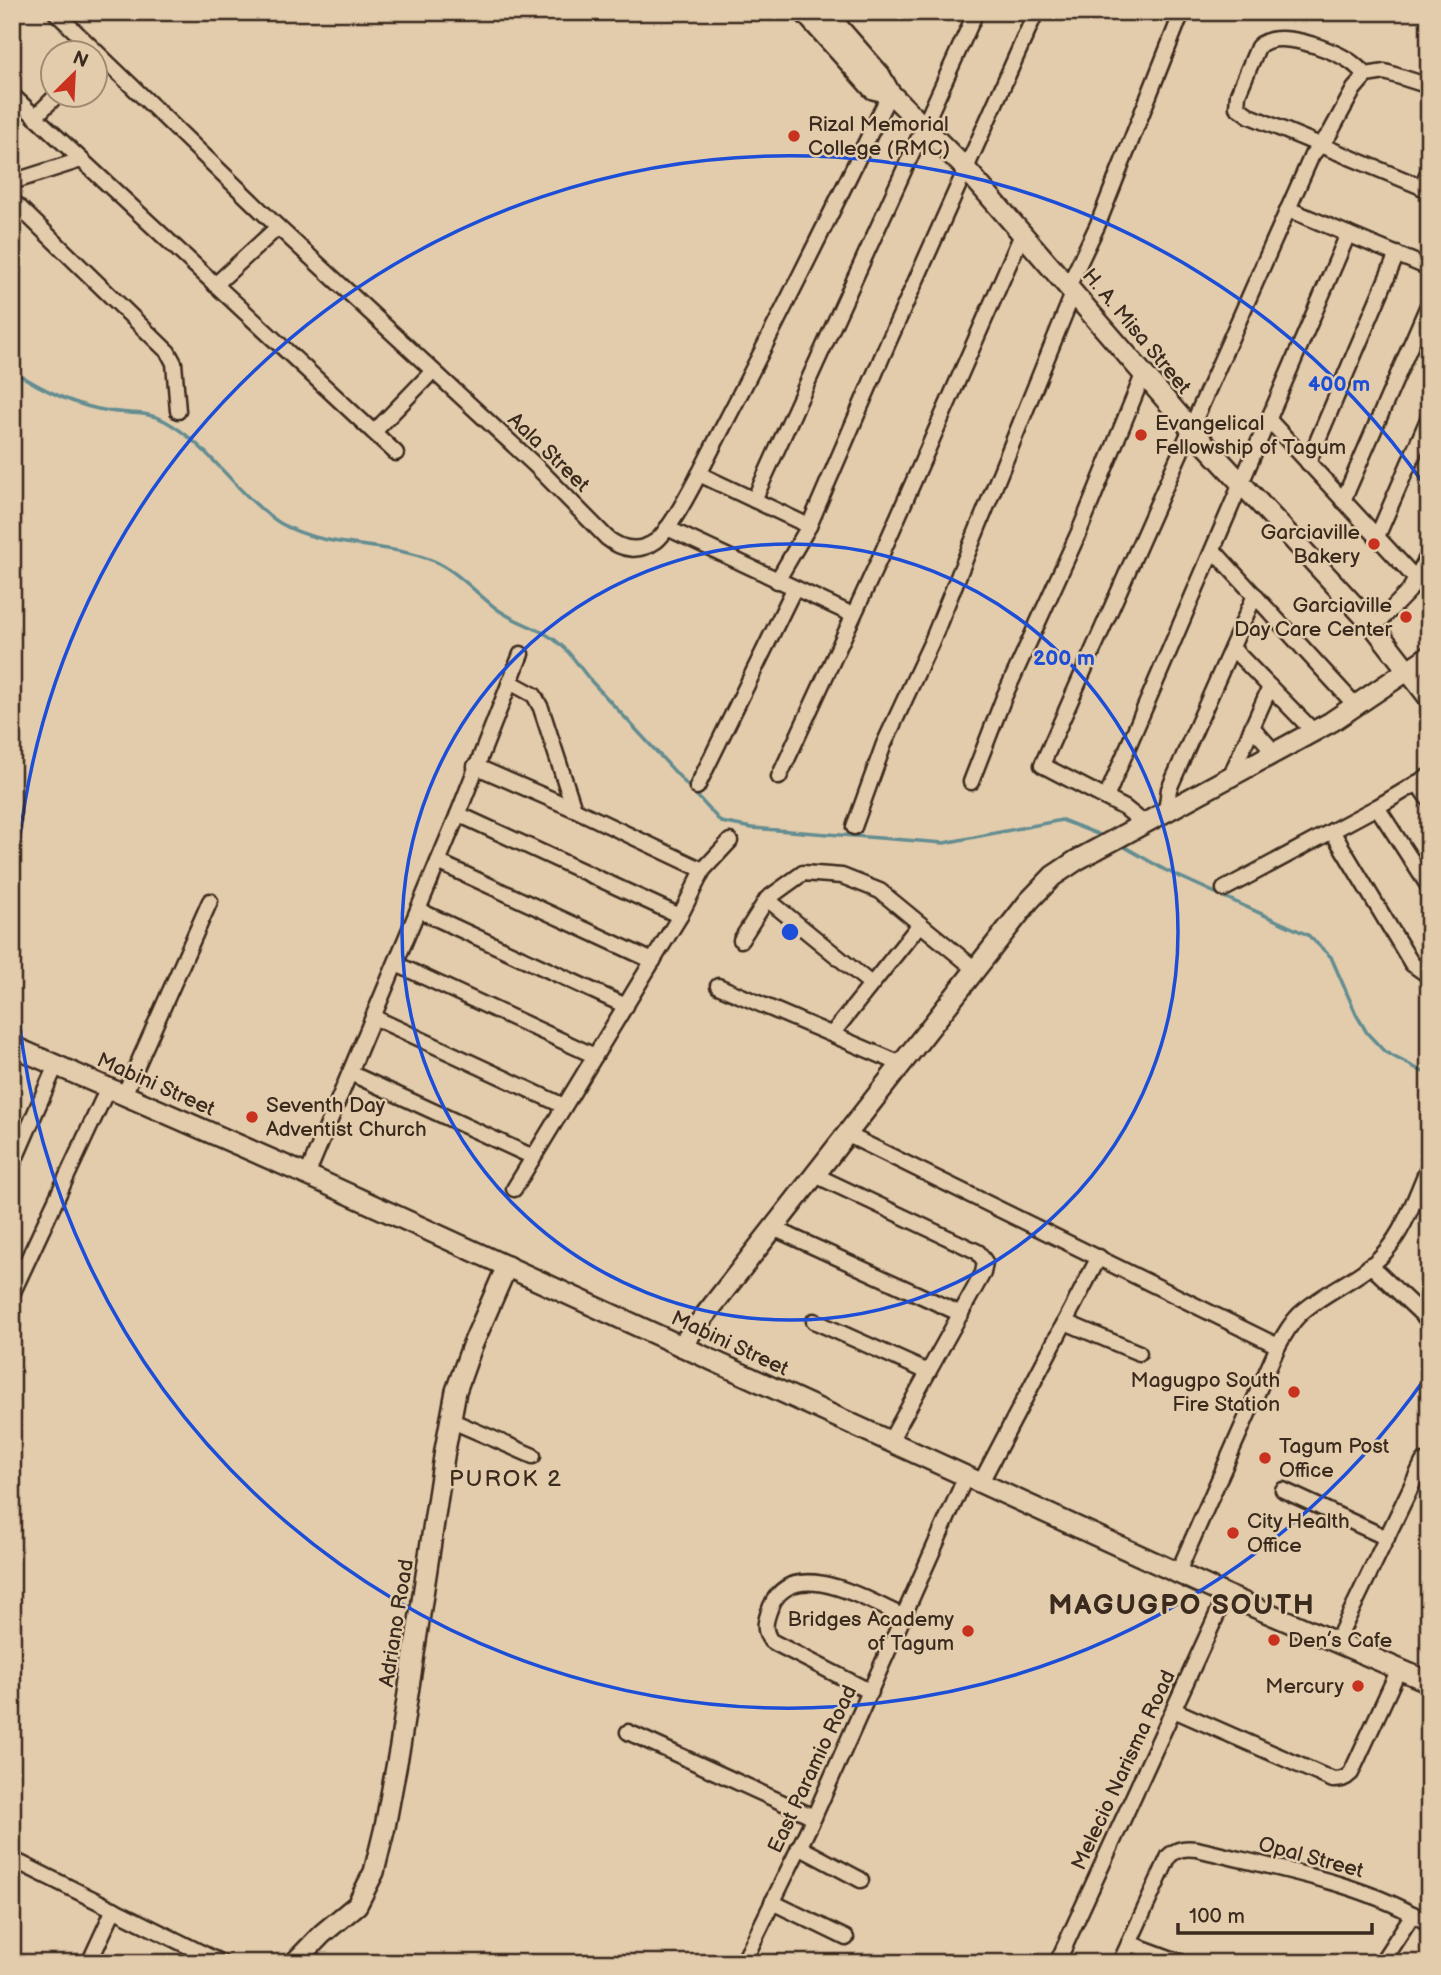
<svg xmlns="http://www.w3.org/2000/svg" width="1441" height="1975" font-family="'Balsamiq Sans',sans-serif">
  <rect width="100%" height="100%" fill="#e3ccac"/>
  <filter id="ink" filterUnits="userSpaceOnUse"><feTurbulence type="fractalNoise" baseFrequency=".0143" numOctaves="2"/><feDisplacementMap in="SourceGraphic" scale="14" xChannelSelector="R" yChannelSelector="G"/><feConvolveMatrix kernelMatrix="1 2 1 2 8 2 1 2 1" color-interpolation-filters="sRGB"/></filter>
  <g filter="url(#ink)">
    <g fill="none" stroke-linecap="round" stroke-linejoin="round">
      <!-- stream -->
      <g stroke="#648d91" stroke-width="3.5">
        <path d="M 12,370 C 41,389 75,406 109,411 C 129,414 147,411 165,421 C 211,446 237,496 280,523 C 326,550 385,541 434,561 C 457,571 477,594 497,609 C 517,624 543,628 561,645 C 573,655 581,670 592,682 C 635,728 678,775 721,822 L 752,828 L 944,843 L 1062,820 L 1105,837"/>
        <polyline points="1123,846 1165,870 1308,935 1331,957 1356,1014 1367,1033 1385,1052 1429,1075"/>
      </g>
      <defs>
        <g id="street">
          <path d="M 55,12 L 278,227 L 535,465 L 607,538 C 622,550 639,553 656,541 C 675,526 708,456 721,431 C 779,319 835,206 890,93"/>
          <path d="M 1366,75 C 1360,70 1355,64 1348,60 C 1329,48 1275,28 1258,47 L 1238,94 L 1237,107 L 1250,116 L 1429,190"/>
          <polyline points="12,95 396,453"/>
          <polyline points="35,117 58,94"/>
          <polyline points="12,182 81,160"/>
          <polyline points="1421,187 1429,171"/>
          <polyline points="12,200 168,352 174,363 178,411"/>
          <polyline points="1288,209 1429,268"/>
          <polyline points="215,285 278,227"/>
          <polyline points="1069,285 1098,224 1182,12"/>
          <polyline points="1269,420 1416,579"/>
          <polyline points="374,432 432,372"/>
          <polyline points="1308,463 1397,254"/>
          <polyline points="699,474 809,526"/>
          <polyline points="754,500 976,12"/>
          <polyline points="1343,501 1429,303"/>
          <polyline points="667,528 853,615"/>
          <polyline points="1377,537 1429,417"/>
          <polyline points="1214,551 1357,707"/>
          <polyline points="777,581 809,526 888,343 1036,12"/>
          <polyline points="1374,627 1409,591 1429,554"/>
          <polyline points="1232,648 1314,732"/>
          <polyline points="510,682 534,695 541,708 574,809"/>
          <polyline points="1252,727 1276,754"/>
          <polyline points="475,766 574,809 703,870"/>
          <polyline points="779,777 879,560 1023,232"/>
          <polyline points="1230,777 1270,687"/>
          <polyline points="971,782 1004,697 1079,532 1143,375"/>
          <polyline points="1417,783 1429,800"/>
          <polyline points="697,787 794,589"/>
          <polyline points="1106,798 1348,234"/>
          <polyline points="1377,807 1429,887"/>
          <polyline points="1166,812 1169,789 1255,595"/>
          <polyline points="458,814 680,916"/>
          <polyline points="1145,824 1125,808 1042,765 1312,155 1330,133 1354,89 1366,75 1385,72 1429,86"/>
          <polyline points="854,827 884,744 932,641 1074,291"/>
          <polyline points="1332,831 1412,964 1429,976"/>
          <polyline points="438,862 653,961"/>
          <polyline points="1224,889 1377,807 1429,776"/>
          <polyline points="767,899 871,984"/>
          <polyline points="418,910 626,1006"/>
          <polyline points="741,940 767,899 803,873 842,876 880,891 975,969"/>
          <polyline points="396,964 595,1056"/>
          <polyline points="718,986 901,1064"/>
          <polyline points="373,1017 564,1106"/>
          <polyline points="832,1034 920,924"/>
          <polyline points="350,1073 533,1157"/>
          <polyline points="124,1095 210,901"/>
          <polyline points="846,1134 1278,1346"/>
          <polyline points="12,1166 56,1065"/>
          <polyline points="307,1175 458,814 521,654"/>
          <polyline points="815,1175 978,1252 985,1262 983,1273 890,1441"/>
          <polyline points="514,1189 680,916 703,870 730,841"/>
          <polyline points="773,1228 961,1314"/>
          <polyline points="1370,1265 1429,1321"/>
          <polyline points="12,1294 108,1088"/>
          <polyline points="814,1321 928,1372"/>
          <polyline points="1065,1322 1139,1353"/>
          <polyline points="450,1420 533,1456"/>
          <polyline points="981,1482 1099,1257"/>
          <polyline points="1283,1490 1387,1538"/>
          <path d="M 1178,1572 L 1278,1346 C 1284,1335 1290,1324 1299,1315 C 1324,1291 1362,1279 1385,1252 C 1406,1228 1416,1194 1429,1166"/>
          <polyline points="1336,1643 1423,1462"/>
          <path d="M 871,1692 L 771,1641 C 762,1629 766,1619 771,1606 C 794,1554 870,1602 905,1617"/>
          <path d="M 1174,1710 L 1333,1780 C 1341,1780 1345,1779 1351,1773 L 1399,1669"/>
          <polyline points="628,1732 814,1817"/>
          <polyline points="799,1847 861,1880"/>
          <polyline points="12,1859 222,1963"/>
          <polyline points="772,1902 846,1938"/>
          <polyline points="1129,1943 1183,1963"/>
          <polyline points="89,1963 114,1909"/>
          <polyline points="743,1963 814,1817 966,1476"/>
          <polyline points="1057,1963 1226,1595"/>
          <path d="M 1120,1963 L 1169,1856 C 1178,1848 1185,1848 1197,1849 C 1268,1867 1368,1883 1429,1924"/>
          <polyline points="1381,1963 1413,1914"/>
        </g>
        <g id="secondary">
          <polyline points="804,12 873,89 890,93"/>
          <polyline points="825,12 880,75 890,93 966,169 1191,429 1374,627 1429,698"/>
          <polyline points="12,1046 307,1175 1226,1595 1429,1682"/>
          <polyline points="681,1346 1029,901 1053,876 1077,860 1331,722 1429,656"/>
          <polyline points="294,1963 322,1934 357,1905 374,1872 385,1827 400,1746 445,1450 456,1391 472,1346 507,1266"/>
        </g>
      </defs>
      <!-- street casing -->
      <use href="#street" stroke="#3b2a1e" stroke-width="19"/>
      <!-- secondary casing -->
      <use href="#secondary" stroke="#3b2a1e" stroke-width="24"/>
      <!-- street -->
      <use href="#street" stroke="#e3ccac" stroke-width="14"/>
      <!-- secondary -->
      <use href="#secondary" stroke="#e3ccac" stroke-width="19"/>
    </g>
  </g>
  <!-- distance rings -->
  <g fill="none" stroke="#1d4ed8" stroke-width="3.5">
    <circle cx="790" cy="932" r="388"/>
    <path d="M1426 1377A776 776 0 1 1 1426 487"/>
  </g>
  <!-- markers -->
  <g fill="#c8321e" stroke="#e3ccac" stroke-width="2.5">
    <circle cx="794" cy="136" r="7"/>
    <circle cx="1141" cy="435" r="7"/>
    <circle cx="1374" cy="544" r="7"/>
    <circle cx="1406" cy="617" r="7"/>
    <circle cx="252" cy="1117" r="7"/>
    <circle cx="1294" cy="1392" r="7"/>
    <circle cx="1265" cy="1458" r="7"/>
    <circle cx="1233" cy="1533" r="7"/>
    <circle cx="968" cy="1631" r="7"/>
    <circle cx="1274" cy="1640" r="7"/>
    <circle cx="1358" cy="1686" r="7"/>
  </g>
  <g text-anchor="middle" stroke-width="5" stroke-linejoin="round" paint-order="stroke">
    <!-- poi labels -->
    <g font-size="21" fill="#3b2a1e" stroke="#e3ccac" text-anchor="start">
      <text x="808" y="131">Rizal Memorial<tspan x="808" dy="24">College (RMC)</tspan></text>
      <text x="1155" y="430">Evangelical<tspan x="1155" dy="24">Fellowship of Tagum</tspan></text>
      <text x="1360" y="539" text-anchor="end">Garciaville<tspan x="1360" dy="24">Bakery</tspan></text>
      <text x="1392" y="612" text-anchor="end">Garciaville<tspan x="1392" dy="24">Day Care Center</tspan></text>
      <text x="266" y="1112">Seventh Day<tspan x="266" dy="24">Adventist Church</tspan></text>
      <text x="1280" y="1387" text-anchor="end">Magugpo South<tspan x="1280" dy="24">Fire Station</tspan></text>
      <text x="1279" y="1453">Tagum Post<tspan x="1279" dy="24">Office</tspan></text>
      <text x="1247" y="1528">City Health<tspan x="1247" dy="24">Office</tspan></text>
      <text x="954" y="1626" text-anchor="end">Bridges Academy<tspan x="954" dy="24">of Tagum</tspan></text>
      <text x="1288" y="1647">Den’s Cafe</text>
      <text x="1344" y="1693" text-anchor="end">Mercury</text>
    </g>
    <!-- street labels -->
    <g font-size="21" fill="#3b2a1e" stroke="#e3ccac">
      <text transform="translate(1137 331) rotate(50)" y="7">H. A. Misa Street</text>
      <text transform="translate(549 452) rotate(44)" y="7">Aala Street</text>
      <text transform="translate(156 1084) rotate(24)" y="7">Mabini Street</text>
      <text transform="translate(730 1343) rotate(25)" y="7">Mabini Street</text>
      <text transform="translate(396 1623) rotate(-81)" y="7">Adriano Road</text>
      <text transform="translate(812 1769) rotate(-65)" y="7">East Paramio Road</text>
      <text transform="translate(1123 1770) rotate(-65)" y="7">Melecio Narisma Road</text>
      <text transform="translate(1311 1857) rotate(15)" y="7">Opal Street</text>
    </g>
    <!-- neighbourhood labels -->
    <g font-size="23" letter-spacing="2" fill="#3b2a1e" stroke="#e3ccac">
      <text x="506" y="1486">PUROK 2</text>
    </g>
    <!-- district labels -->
    <g font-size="28" font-weight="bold" letter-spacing="2" fill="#3b2a1e" stroke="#e3ccac">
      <text x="1182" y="1614">MAGUGPO SOUTH</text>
    </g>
  </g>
  <circle cx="790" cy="932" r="10" fill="#1d4ed8" stroke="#e3ccac" stroke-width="3.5"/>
  <g font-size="21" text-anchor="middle" font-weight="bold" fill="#1d4ed8" stroke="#e3ccac" stroke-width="5" stroke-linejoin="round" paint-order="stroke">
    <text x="1339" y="391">400 m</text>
    <text x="1064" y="665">200 m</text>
  </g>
  <!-- margin -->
  <rect width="1441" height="1975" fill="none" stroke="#e3ccac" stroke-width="42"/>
  <rect x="21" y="21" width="1399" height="1933" fill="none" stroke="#3b2a1e" stroke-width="2.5" filter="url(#ink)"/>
  <!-- north arrow -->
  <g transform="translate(74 74) rotate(24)"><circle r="33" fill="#e3ccac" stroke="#a08b73" stroke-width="2"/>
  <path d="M0-5L12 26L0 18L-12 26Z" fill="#c8321e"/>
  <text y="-10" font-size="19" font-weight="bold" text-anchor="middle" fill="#3b2a1e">N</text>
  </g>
  <!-- scale -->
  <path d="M1178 1923v10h194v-10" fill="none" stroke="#3b2a1e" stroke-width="3.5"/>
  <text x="1189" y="1923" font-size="21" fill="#3b2a1e" stroke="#e3ccac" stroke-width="5" paint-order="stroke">100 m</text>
</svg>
